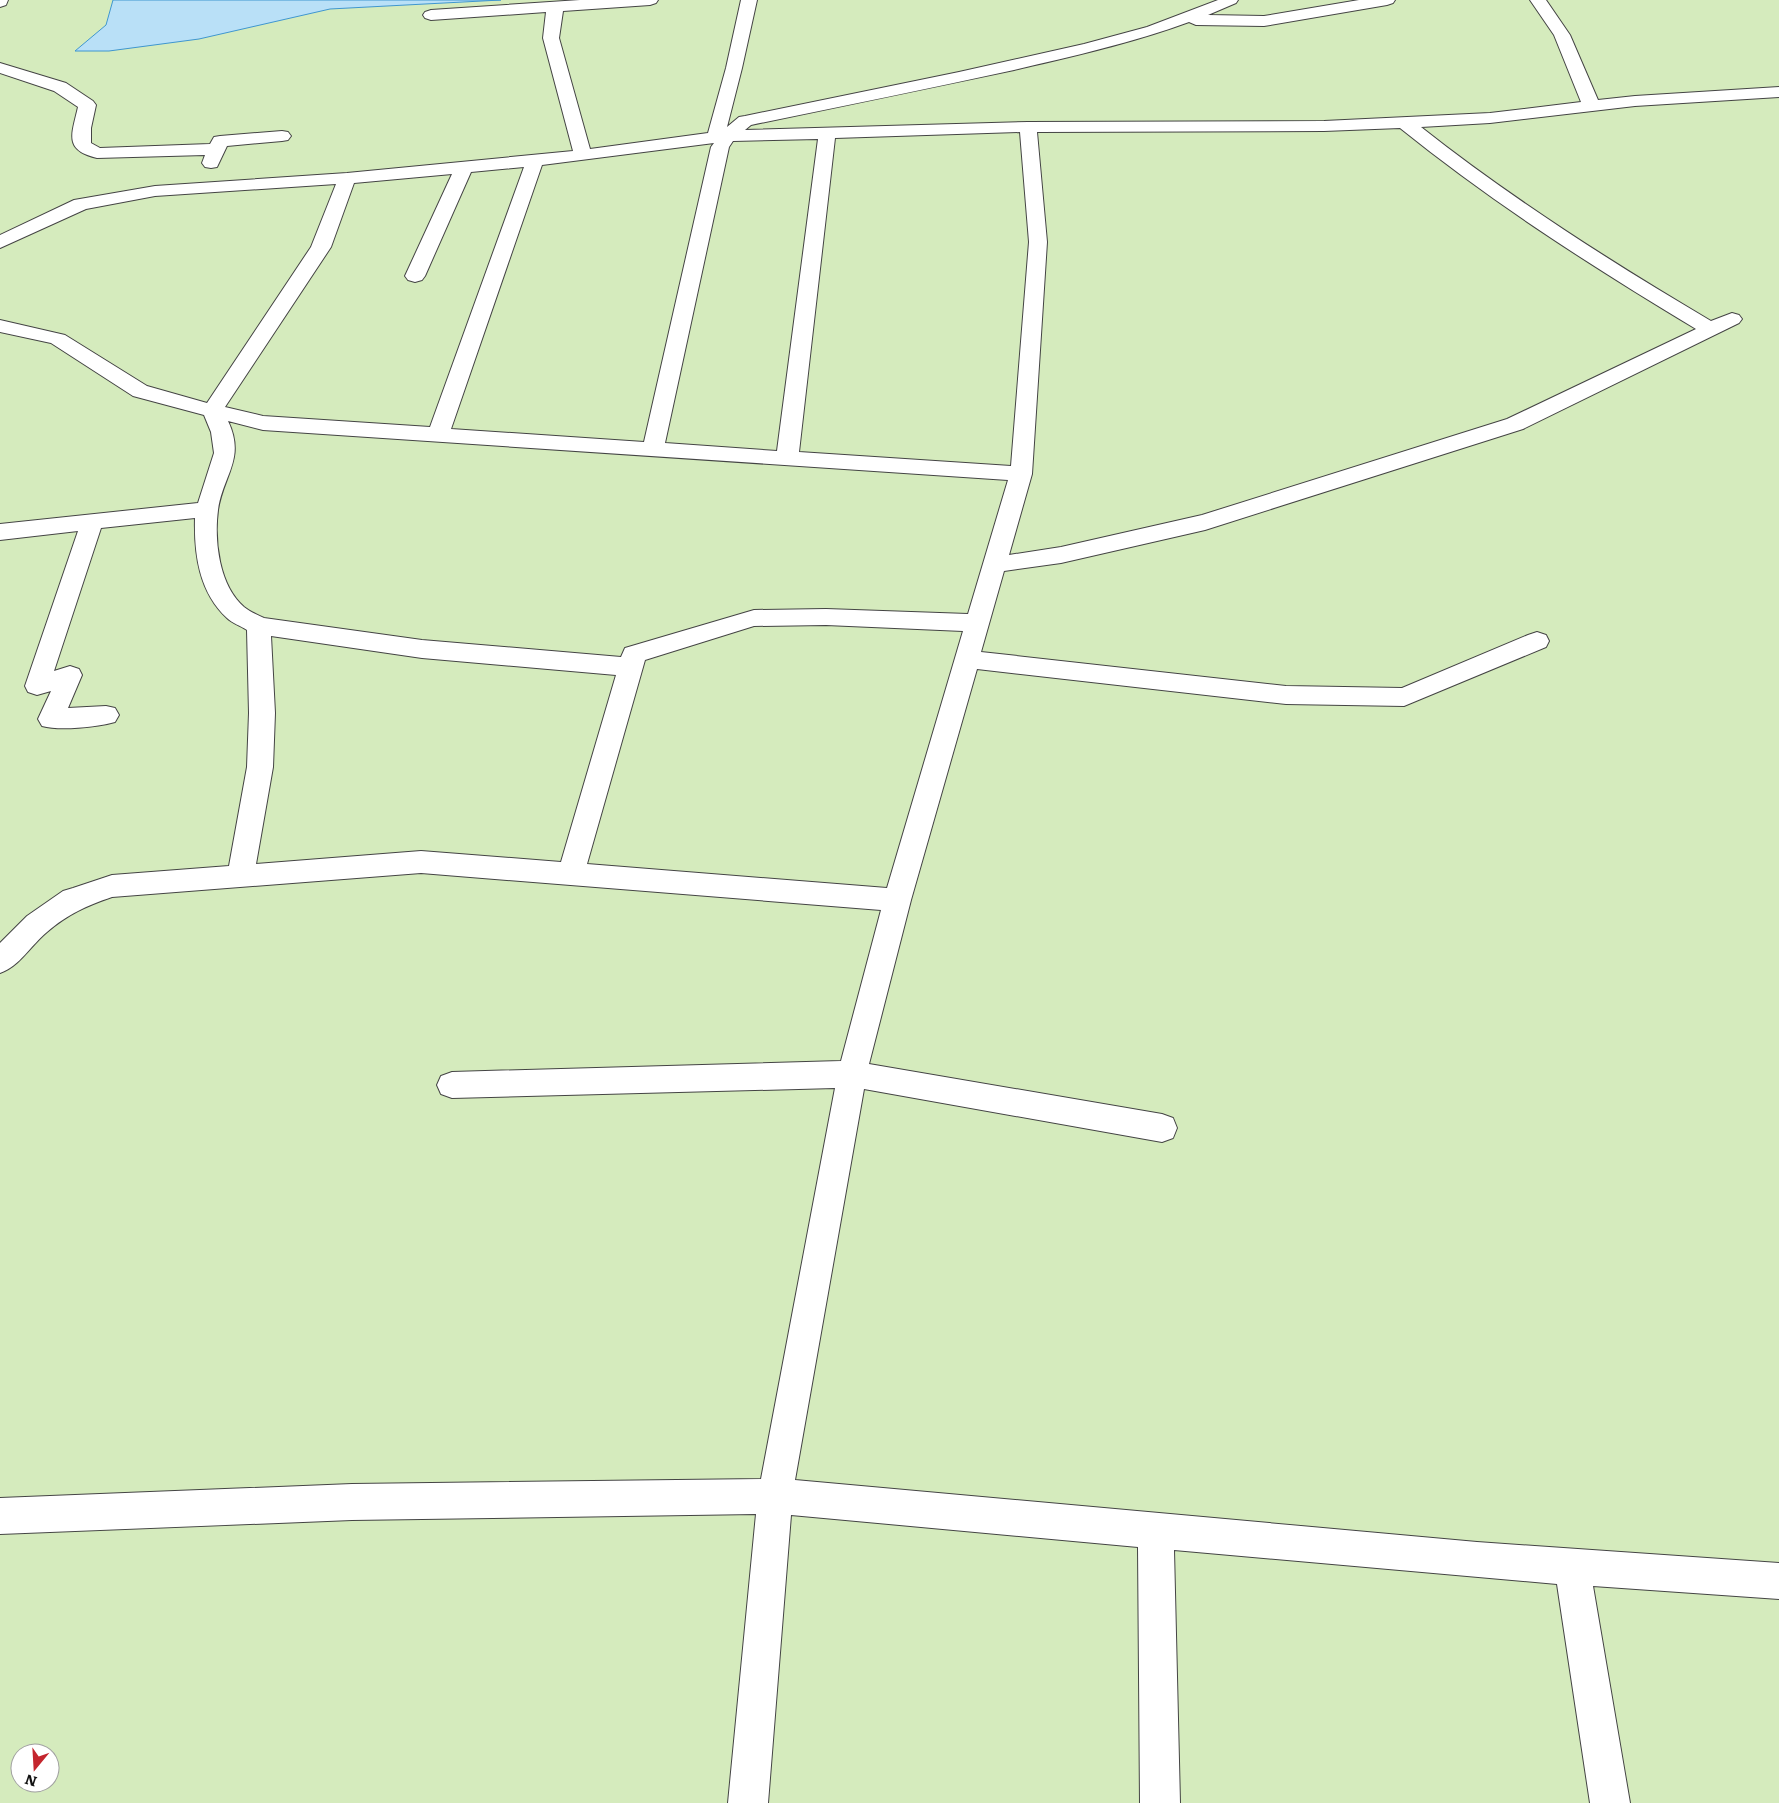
<svg xmlns="http://www.w3.org/2000/svg" width="1779" height="1803" font-family="Literata,serif">
  <rect width="100%" height="100%" fill="#fffdf5"/>
  <!-- green -->
  <path fill="#d5ebbd" fill-rule="evenodd" d="M 0,0 L 1779,0 L 1779,1803 L 0,1803 ZM 20,1753 L 50,1753 L 50,1783 L 20,1783 Z"/>
  <!-- water -->
  <polygon fill="#b9e0f7" stroke="#3f96cf" points="113,0 501,0 330,9 199,39 109,51 75,51 106,25"/>
  <g fill="none" stroke-linecap="round" stroke-linejoin="round">
    <defs>
      <g id="minor">
        <polygon points="0,0 8,0 6,5 0,7"/>
        <path d="M 580,0 L 658,0 L 656,3 L 650,5 L 563,11 L 559,38 L 590,149 L 708,133 L 726,68 L 741,0 L 757,0 L 742,68 L 727,127 L 739,117 L 745,116 L 959,72 L 1084,44 L 1147,27 L 1218,0 L 1238,0 L 1236,3 L 1208,15 L 1264,16 L 1359,0 L 1395,0 L 1393,3 L 1387,5 L 1264,26 L 1196,25 L 1189,22 C 1132,43 1073,56 1014,70 C 927,89 839,107 751,125 L 745,130 L 1028,122 L 1324,121 L 1490,113 L 1581,102 L 1554,35 L 1530,0 L 1546,0 L 1570,35 L 1598,100 L 1635,96 L 1779,87 L 1779,97 L 1635,106 L 1490,123 L 1421,127 C 1512,199 1611,262 1711,321 L 1732,313 L 1739,315 L 1742,319 L 1739,323 L 1523,429 L 1205,530 L 1061,563 L 1004,571 L 981,652 L 1286,686 L 1402,688 L 1528,635 L 1537,632 L 1546,635 L 1549,641 L 1546,647 L 1404,706 L 1286,704 L 977,669 L 911,900 L 869,1064 L 1162,1114 L 1173,1118 L 1177,1128 L 1173,1138 L 1162,1142 L 864,1089 L 795,1480 L 1477,1542 L 1779,1563 L 1779,1599 L 1593,1586 L 1630,1803 L 1590,1803 L 1557,1584 L 1174,1550 L 1180,1803 L 1140,1803 L 1138,1547 L 791,1515 L 768,1803 L 728,1803 L 756,1514 L 352,1520 L 0,1534 L 0,1498 L 352,1484 L 761,1479 L 835,1088 L 452,1098 L 441,1094 L 437,1085 L 441,1076 L 452,1072 L 841,1061 L 881,910 L 421,873 L 112,897 C 86,906 68,914 47,932 C 31,945 20,966 0,973 L 0,943 L 27,916 L 63,891 L 73,888 L 112,875 L 229,866 L 247,767 L 249,713 L 247,630 C 241,626 232,623 227,618 C 199,592 194,554 195,518 L 101,528 L 54,671 L 70,666 L 79,669 L 82,675 L 68,708 L 106,706 L 115,708 L 119,715 L 115,722 C 97,727 60,731 42,726 L 38,719 L 51,691 L 37,695 L 28,692 L 25,686 L 78,531 L 0,540 L 0,524 L 198,503 L 214,453 L 211,432 L 204,415 L 133,396 L 51,343 L 0,332 L 0,320 L 65,335 L 147,386 L 207,403 L 311,247 L 336,184 L 155,196 L 86,209 L 0,248 L 0,235 L 74,200 L 155,186 L 347,173 L 573,151 L 543,38 L 546,12 L 431,20 L 425,18 L 423,15 L 425,12 L 431,10 ZM 1400,128 C 1493,203 1593,267 1696,329 L 1507,419 L 1202,515 L 1061,547 L 1009,555 L 1032,474 L 1047,242 L 1037,132 L 1324,131 ZM 1020,132 L 1029,242 L 1011,466 L 799,452 L 835,138 ZM 818,139 L 777,451 L 665,443 L 729,147 L 733,141 ZM 714,143 L 711,147 L 644,442 L 451,429 L 542,165 ZM 524,167 L 430,427 L 263,416 L 225,407 L 331,247 L 354,183 L 452,174 L 405,276 L 408,280 L 415,282 L 422,280 L 425,276 L 471,172 ZM 228,421 L 263,430 L 1008,480 L 968,614 L 826,609 L 754,610 L 625,648 L 621,657 L 422,640 L 264,618 C 258,615 250,612 244,607 C 219,585 214,541 218,510 C 223,475 246,459 228,421 ZM 826,625 L 963,631 L 887,888 L 587,864 L 645,660 L 754,626 ZM 271,636 L 422,658 L 616,675 L 561,862 L 421,851 L 256,864 L 273,767 L 275,713 Z"/>
        <path d="M 0,63 L 66,83 L 93,101 L 96,105 L 91,128 L 91,143 L 100,148 L 210,144 L 214,137 L 220,136 L 282,131 L 288,132 L 291,136 L 288,140 L 282,141 L 227,146 L 217,167 L 211,168 L 205,167 L 202,163 L 205,155 L 97,158 C 63,150 72,134 78,107 L 54,91 L 0,73 Z"/>
      </g>
    </defs>
    <!-- minor casing -->
    <use href="#minor" stroke="#444" stroke-width="2"/>
    <!-- minor -->
    <use href="#minor" fill="#fff" fill-rule="evenodd"/>
  </g>
  <!-- north arrow -->
  <g transform="translate(35 1768) rotate(198)"><circle r="24" fill="#ffffff" stroke="#a0a0a0"/>
  <path d="M0-4L9 19L0 12L-9 19Z" fill="#c4262e"/>
  <text y="-8" font-size="14" font-weight="bold" text-anchor="middle" fill="#111111">N</text>
  </g>
</svg>
